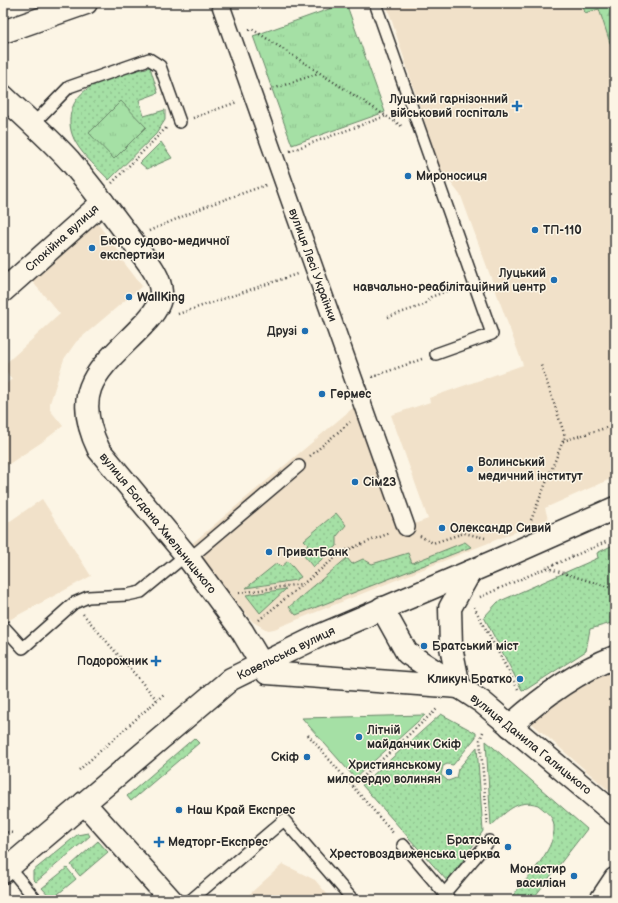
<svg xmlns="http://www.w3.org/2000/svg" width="618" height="903" font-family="'Balsamiq Sans',sans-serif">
  <defs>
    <pattern id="grass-dots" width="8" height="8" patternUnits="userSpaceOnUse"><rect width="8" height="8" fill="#a5e0a5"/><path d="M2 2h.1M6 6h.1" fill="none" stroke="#8ec08e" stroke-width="1.8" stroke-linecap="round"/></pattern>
    <pattern id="forest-firs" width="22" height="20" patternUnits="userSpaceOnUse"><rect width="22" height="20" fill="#a5e0a5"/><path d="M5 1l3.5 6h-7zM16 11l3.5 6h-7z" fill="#8ec08e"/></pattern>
    <pattern id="park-tufts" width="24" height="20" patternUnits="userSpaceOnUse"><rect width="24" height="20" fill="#a5e0a5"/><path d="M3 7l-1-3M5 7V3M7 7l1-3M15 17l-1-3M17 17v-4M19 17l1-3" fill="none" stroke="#8ec08e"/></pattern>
  </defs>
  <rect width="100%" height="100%" fill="#fcf5e5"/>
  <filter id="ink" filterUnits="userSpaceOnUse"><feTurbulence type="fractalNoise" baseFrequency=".025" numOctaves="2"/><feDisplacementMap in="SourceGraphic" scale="8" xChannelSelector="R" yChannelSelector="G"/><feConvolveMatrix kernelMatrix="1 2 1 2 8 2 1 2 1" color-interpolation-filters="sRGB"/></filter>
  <g filter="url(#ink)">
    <!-- built -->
    <g fill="#f1e1c9">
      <polygon points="386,3 615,3 615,477 545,508 548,519 274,629 267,630 253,622 189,546 354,407 398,530 428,519 391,415 430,402 429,398 523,365 461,196 440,169"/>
      <polygon points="97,223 124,258 122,260 142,286 76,342 64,359 50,403 50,410 63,426 42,442 3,468 3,387 12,379 3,369 3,366 60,314 30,279"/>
      <polygon points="42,499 91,576 9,620 3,613 3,526"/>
      <polygon points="615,666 615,796 528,720 581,684"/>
      <polygon points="283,864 315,880 332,900 243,900"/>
    </g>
    <!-- grass -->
    <g fill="url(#grass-dots)" stroke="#688668">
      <path d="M 150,67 L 158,93 L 139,100 L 144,116 L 165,110 L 165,120 L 156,134 L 109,180 C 99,169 84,157 76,143 C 64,122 70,98 92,86 C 107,77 132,72 150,67 Z"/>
      <polygon points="161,142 172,158 147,169 140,163"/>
      <polygon points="336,513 346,525 337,536 337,546 313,567 300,551 308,544 304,540"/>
      <polygon points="465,542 471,547 296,615 289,607 347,558 352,564 363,559 372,564 408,553 412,563"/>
      <polygon points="615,544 615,622 590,629 586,651 527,689 522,690 484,617 498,602 598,558 597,553"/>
      <polygon points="288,561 301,577 296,580 246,588 277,563 281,567"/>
      <polygon points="286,589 260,613 246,595"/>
      <polygon points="441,714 476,733 476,737 453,765 447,764 443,766 441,775 448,781 456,778 458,769 477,747 483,831 448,882 362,785"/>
      <polygon points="194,738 199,743 131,801 127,796"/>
      <path d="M 486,741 L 587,829 L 532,900 L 509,900 C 524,881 561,846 553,821 C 551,815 543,809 538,805 C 517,798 505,813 491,826 Z"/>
      <polygon points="88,833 90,836 36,882 33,879 33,871 77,835"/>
      <polygon points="98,841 108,852 80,876 71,865"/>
      <polygon points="67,868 76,879 52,899 42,888"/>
    </g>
    <!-- forest -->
    <polygon fill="url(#forest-firs)" stroke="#688668" points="582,3 615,3 615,58 599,9 585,13"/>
    <!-- park -->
    <g fill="url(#park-tufts)" stroke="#688668">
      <polygon points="346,3 385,112 292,145 253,36"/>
      <polygon points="121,101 146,127 114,159 89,133"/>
    </g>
    <!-- garden -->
    <polygon fill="#a5e0a5" stroke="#688668" points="425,715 355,778 302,718"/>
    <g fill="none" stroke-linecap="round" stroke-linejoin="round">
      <defs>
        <g id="service">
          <polyline points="375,3 492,334 436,354"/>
          <polyline points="33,124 69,87 149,59 160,66 180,122"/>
          <polyline points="189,559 299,466"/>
          <polyline points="3,626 23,648 74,603 88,597 127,595 141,592 186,555"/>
          <polyline points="403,845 450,900"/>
          <polyline points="9,867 36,900"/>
          <polyline points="444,894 489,841"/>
          <polyline points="191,900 284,820 353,900"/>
        </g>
        <polyline id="pedestrian" points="220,3 406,527"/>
        <g id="minor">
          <polyline points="3,32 86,3"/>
          <polyline points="3,291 103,202"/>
          <path d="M 510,726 C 541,698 576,672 615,657"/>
          <polyline points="84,803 171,900"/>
          <polyline points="601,900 615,879"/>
        </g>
        <g id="secondary">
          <path d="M 3,96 C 25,117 49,138 70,161 C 92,187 113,215 133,242 C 143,257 160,273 161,292 C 161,305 152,316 143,325 C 102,368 68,386 99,450 L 186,555 L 242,631 L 267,673 L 459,687"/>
          <polyline points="382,608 407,653 482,702 615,814"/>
          <polyline points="459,687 451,647 450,608 470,572"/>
          <polyline points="3,872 231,679 321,635 495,561 615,508"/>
        </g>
      </defs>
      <!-- service casing -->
      <use href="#service" stroke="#2b2b2b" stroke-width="14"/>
      <!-- pedestrian casing -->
      <use href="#pedestrian" stroke="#2b2b2b" stroke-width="20"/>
      <!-- minor casing -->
      <use href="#minor" stroke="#2b2b2b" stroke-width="25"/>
      <!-- secondary casing -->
      <use href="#secondary" stroke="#2b2b2b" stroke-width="25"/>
      <!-- path -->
      <g stroke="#2b2b2b" stroke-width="2.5" stroke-dasharray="1 3" stroke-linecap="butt">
        <polyline points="249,30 252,29 403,127"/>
        <polyline points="270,90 319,73"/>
        <polyline points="193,118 237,102"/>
        <polyline points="290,151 386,116"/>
        <polyline points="112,183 166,128"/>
        <polyline points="149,231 209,205 266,185"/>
        <polyline points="178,314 297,274"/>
        <polyline points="388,317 424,305 431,297 460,286"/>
        <polyline points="372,377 422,359"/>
        <polyline points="563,441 615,425"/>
        <polyline points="310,456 350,422"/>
        <polyline points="531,520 565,436 541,365"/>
        <polyline points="420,536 433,543 464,533 485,538"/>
        <polyline points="547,568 615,589"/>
        <polyline points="239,593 301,584"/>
        <polyline points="480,597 608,541"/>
        <polyline points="474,607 519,691"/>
        <polyline points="83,614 157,700"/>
        <polyline points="259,620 342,552 390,533"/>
        <polyline points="483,732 480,740 488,827"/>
        <polyline points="308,735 394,834"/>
        <polyline points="79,770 164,694"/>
        <polyline points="353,786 438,708"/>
        <polyline points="3,832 14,833"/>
      </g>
      <!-- service -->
      <use href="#service" stroke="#fcf5e5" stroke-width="11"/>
      <!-- pedestrian -->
      <use href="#pedestrian" stroke="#fcf5e5" stroke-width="17"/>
      <!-- minor -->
      <use href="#minor" stroke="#fcf5e5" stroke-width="22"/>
      <!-- secondary -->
      <use href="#secondary" stroke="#fcf5e5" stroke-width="22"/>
    </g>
  </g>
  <!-- markers -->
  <g fill="#1f6fb2" stroke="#fcf5e5" stroke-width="1.5">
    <path d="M515 100h4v4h4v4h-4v4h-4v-4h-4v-4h4z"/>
    <circle cx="408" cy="176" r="4"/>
    <circle cx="535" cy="230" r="4"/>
    <circle cx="92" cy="248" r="4"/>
    <circle cx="554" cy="280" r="4"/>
    <circle cx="129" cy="297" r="4"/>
    <circle cx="305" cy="331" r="4"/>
    <circle cx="322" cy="394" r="4"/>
    <circle cx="470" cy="469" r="4"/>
    <circle cx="355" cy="482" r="4"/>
    <circle cx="442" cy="528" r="4"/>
    <circle cx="269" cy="552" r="4"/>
    <circle cx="424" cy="646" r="4"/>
    <path d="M154 655h4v4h4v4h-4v4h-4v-4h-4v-4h4z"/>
    <circle cx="520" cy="679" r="4"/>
    <circle cx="359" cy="737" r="4"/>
    <circle cx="307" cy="757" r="4"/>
    <circle cx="449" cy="772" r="4"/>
    <circle cx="179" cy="810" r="4"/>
    <path d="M157 836h4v4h4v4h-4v4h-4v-4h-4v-4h4z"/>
    <circle cx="508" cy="847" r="4"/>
    <circle cx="574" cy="876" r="4"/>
  </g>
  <g text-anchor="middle" stroke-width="3" stroke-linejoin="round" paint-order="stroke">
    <!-- poi labels -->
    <g font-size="12" font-weight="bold" fill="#2b2b2b" stroke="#fcf5e5" text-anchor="start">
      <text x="508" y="103" text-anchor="end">Луцький гарнізонний<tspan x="508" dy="14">військовий госпіталь</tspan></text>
      <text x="416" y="180">Мироносиця</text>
      <text x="543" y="234">ТП-110</text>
      <text x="100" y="245">Бюро судово-медичної<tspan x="100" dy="14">експертизи</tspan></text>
      <text x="546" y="277" text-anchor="end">Луцький<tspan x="546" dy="14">навчально-реабілітаційний центр</tspan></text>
      <text x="137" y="301">WallKing</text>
      <text x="297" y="335" text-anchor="end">Друзі</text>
      <text x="330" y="398">Гермес</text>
      <text x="478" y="466">Волинський<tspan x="478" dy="14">медичний інститут</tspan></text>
      <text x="363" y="486">Сім23</text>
      <text x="450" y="532">Олександр Сивий</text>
      <text x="277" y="556">ПриватБанк</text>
      <text x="432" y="650">Братський міст</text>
      <text x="148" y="665" text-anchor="end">Подорожник</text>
      <text x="512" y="683" text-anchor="end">Кликун Братко</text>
      <text x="367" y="734">Літній<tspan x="367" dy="14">майданчик Скіф</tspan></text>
      <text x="299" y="761" text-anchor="end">Скіф</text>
      <text x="441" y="769" text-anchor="end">Християнському<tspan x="441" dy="14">милосердю волинян</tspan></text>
      <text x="187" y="814">Наш Край Експрес</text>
      <text x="500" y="844" text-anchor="end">Братська<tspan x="500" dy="14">Хрестовоздвиженська церква</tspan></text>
      <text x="168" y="846">Медторг-Експрес</text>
      <text x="566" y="873" text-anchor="end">Монастир<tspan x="566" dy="14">василіан</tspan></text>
    </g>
    <!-- street labels -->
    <g font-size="12" fill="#2b2b2b" stroke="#fcf5e5">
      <text transform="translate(62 238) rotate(-42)" y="4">Спокійна вулиця</text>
      <text transform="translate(313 265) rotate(70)" y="4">вулиця Лесі Українки</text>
      <text transform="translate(158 523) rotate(51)" y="4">вулиця Богдана Хмельницького</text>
      <text transform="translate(286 653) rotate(-26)" y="4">Ковельська вулиця</text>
      <text transform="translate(531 744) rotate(39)" y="4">вулиця Данила Галицького</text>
    </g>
  </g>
  <!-- margin -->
  <rect width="618" height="903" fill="none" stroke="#fcf5e5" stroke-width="16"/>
  <rect x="8" y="8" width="602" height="887" fill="none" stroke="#2b2b2b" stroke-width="1.5" filter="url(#ink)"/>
</svg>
